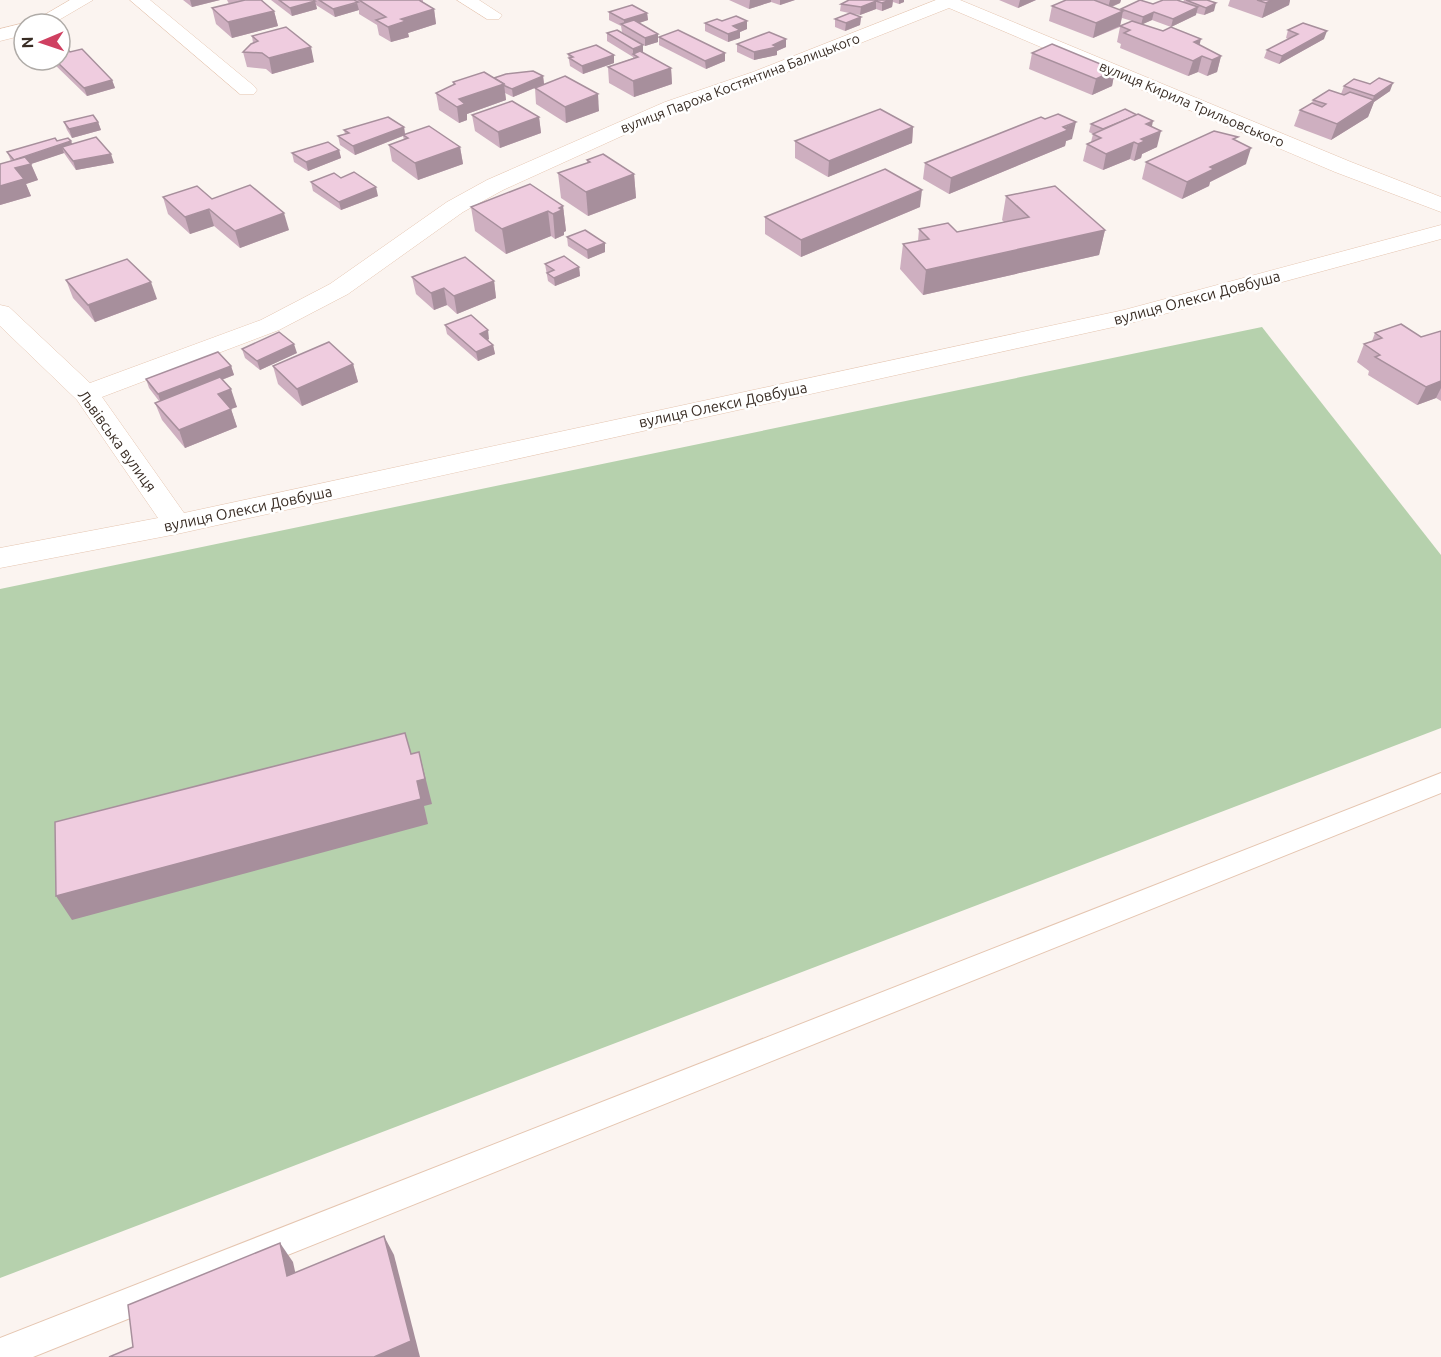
<svg xmlns="http://www.w3.org/2000/svg" width="1441" height="1357" font-family="Ubuntu,sans-serif">
  <rect width="100%" height="100%" fill="#fbf4f0"/>
  <!-- green -->
  <polygon fill="#b6d1ad" points="1262,327 1441,555 1441,728 0,1278 0,589"/>
  <g fill="none" stroke-linecap="round" stroke-linejoin="round">
    <defs>
      <polygon id="service" points="1441,773 1441,793 33,1357 0,1357 0,1338"/>
      <g id="minor">
        <polygon points="70,0 93,0 52,24 29,24"/>
        <polygon points="130,0 150,0 254,86 257,90 254,94 240,94"/>
        <polygon points="457,0 479,0 502,15 499,19 487,19"/>
        <polygon points="936,0 960,0 1351,162 1441,197 1441,212 1335,172 949,8 767,80 679,110 503,190 463,212 348,294 279,330 102,397 184,513 1124,310 1441,225 1441,239 1127,324 177,534 0,568 0,548 158,518 77,400 0,326 0,305 9,307 90,383 261,320 330,284 447,202 487,180 665,102 753,72"/>
        <polygon points="24,23 26,24 24,24 24,35 0,41 0,29"/>
      </g>
    </defs>
    <!-- service casing -->
    <use href="#service" stroke="#e5c5b0" stroke-width="2"/>
    <!-- minor casing -->
    <use href="#minor" stroke="#e5c5b0" stroke-width="1"/>
    <!-- service -->
    <use href="#service" fill="#fff" fill-rule="evenodd"/>
    <!-- minor -->
    <use href="#minor" fill="#fff" fill-rule="evenodd"/>
  </g>
  <!-- wall -->
  <g fill="#ceafc0" fill-rule="evenodd">
    <polygon points="183,0 220,0 192,7"/>
    <polygon points="227,0 263,0 262,1 274,11 278,26 232,38 216,24 212,8 229,4"/>
    <polygon points="271,0 354,0 357,2 356,0 423,0 423,2 434,9 436,24 408,33 409,37 391,42 379,35 377,25 359,14 359,10 335,17 316,5 317,9 292,16"/>
    <polygon points="729,0 795,0 780,5 771,2 749,9"/>
    <polygon points="849,0 904,0 904,2 899,4 893,2 892,7 882,11 876,9 860,15 853,14 861,17 860,25 845,31 835,27 835,19 849,13 840,11 841,4"/>
    <polygon points="999,0 1036,0 1018,8"/>
    <path d="M 1088,0 L 1121,0 L 1120,3 L 1112,7 L 1120,10 L 1121,9 L 1153,4 L 1183,2 L 1184,0 L 1207,0 L 1214,11 L 1204,15 L 1196,13 L 1196,15 L 1171,27 L 1152,20 L 1142,24 L 1199,45 L 1221,56 L 1217,72 L 1207,76 L 1198,72 L 1188,76 L 1120,48 L 1121,44 L 1117,42 L 1120,27 L 1093,38 L 1049,21 L 1052,6 ZM 1122,18 L 1132,21 L 1120,26 Z"/>
    <polygon points="1230,0 1290,0 1289,5 1262,18 1228,6"/>
    <polygon points="609,12 647,13 648,20 639,23 658,34 658,42 645,46 622,32 621,26 609,20"/>
    <polygon points="722,21 747,21 747,29 740,32 740,38 728,42 705,31 705,23"/>
    <polygon points="1303,23 1324,39 1279,64 1264,58 1267,50 1288,39 1286,38 1288,30"/>
    <polygon points="607,33 671,68 672,84 634,97 609,83 608,67 633,58 633,57 607,41"/>
    <polygon points="252,36 314,62 272,74 266,69 247,67 243,52 253,43"/>
    <polygon points="659,37 725,53 725,61 706,69 659,45"/>
    <polygon points="786,39 786,47 777,51 777,55 754,60 737,52 737,44"/>
    <polygon points="70,52 112,80 115,88 87,96 50,60 60,60"/>
    <polygon points="1032,53 1115,70 1112,86 1092,95 1029,69"/>
    <polygon points="568,54 614,63 583,74 570,66"/>
    <polygon points="543,76 544,84 599,111 566,123 536,104 535,88 513,97 505,93 506,100 467,114 467,120 459,123 439,110 436,93 454,85 453,82 494,78"/>
    <polygon points="1344,86 1390,91 1374,102 1368,117 1331,140 1294,126 1300,110 1312,103 1313,100 1341,94"/>
    <polygon points="472,115 539,117 541,133 500,148 475,131"/>
    <polygon points="64,122 98,122 101,130 72,138 67,130"/>
    <polygon points="1091,124 1152,127 1157,147 1142,154 1141,158 1134,161 1130,159 1103,170 1083,161 1087,144 1091,142 1093,134 1089,132"/>
    <polygon points="404,127 405,134 460,147 463,164 418,180 392,161 389,145 404,140 403,136 355,155 340,145 338,136 345,134 344,130"/>
    <polygon points="913,127 912,143 828,177 795,158 795,141"/>
    <polygon points="1072,139 1066,141 1065,146 949,194 923,179 925,163"/>
    <polygon points="57,141 71,141 72,144 114,163 76,170 64,153 31,164 38,180 26,184 31,196 0,205 0,164 11,161 7,152"/>
    <polygon points="1237,141 1246,164 1210,182 1209,186 1182,199 1142,179 1146,162"/>
    <polygon points="339,150 341,158 308,171 294,162 292,153"/>
    <polygon points="587,160 634,174 636,198 588,216 561,198 558,173 587,163"/>
    <polygon points="341,178 378,196 341,210 313,191 311,182"/>
    <polygon points="1006,196 1105,230 1099,255 923,295 900,269 903,244 918,241 919,229 957,232 1004,222 1002,220"/>
    <polygon points="163,197 212,199 289,230 240,248 214,226 190,234 168,214"/>
    <polygon points="563,206 566,231 564,232 564,235 555,239 551,236 506,254 475,231 471,207"/>
    <polygon points="920,207 801,257 765,234 765,217"/>
    <polygon points="567,237 605,252 588,259 568,246"/>
    <polygon points="545,264 579,267 580,276 555,286 548,281"/>
    <polygon points="412,277 494,281 496,298 457,314 447,305 434,310 416,294"/>
    <polygon points="66,280 157,299 95,322 73,298"/>
    <polygon points="445,325 489,339 488,340 493,345 495,354 478,361 447,334"/>
    <polygon points="1441,331 1441,401 1436,398 1417,405 1368,375 1369,371 1357,362 1364,344 1372,341 1375,333 1421,337"/>
    <polygon points="242,349 297,353 260,370 245,358"/>
    <polygon points="353,364 358,382 302,406 278,384 273,366"/>
    <polygon points="231,366 234,375 222,380 237,407 231,409 237,427 185,448 162,420 155,403 159,401 149,388 146,379"/>
  </g>
  <!-- shaded-wall -->
  <g fill="#a78f9c">
    <polygon points="190,0 220,0 192,7"/>
    <polygon points="750,0 771,0 771,2 749,9"/>
    <polygon points="780,0 795,0 780,5"/>
    <polygon points="886,0 893,0 892,7 882,11 882,3"/>
    <polygon points="899,0 904,0 904,2 899,4"/>
    <polygon points="1020,0 1036,0 1018,8"/>
    <polygon points="1110,0 1121,0 1120,3 1108,8"/>
    <polygon points="1272,0 1290,0 1289,5 1262,18 1266,3"/>
    <polygon points="315,1 317,9 292,16 290,8"/>
    <polygon points="876,1 876,9 860,15 861,7"/>
    <polygon points="357,3 359,10 335,17 333,9"/>
    <polygon points="1216,3 1214,11 1204,15 1206,8"/>
    <polygon points="1198,7 1196,15 1171,27 1173,19"/>
    <polygon points="434,9 436,24 408,33 409,37 391,42 388,27 401,19"/>
    <polygon points="274,11 278,26 232,38 228,22"/>
    <polygon points="1123,11 1120,26 1093,38 1096,23"/>
    <polygon points="1154,12 1152,20 1141,25 1143,17"/>
    <polygon points="647,13 648,20 627,27 624,26 624,20"/>
    <polygon points="861,17 860,25 845,31 846,23"/>
    <polygon points="747,21 747,29 740,32 740,38 728,42 728,34 733,26"/>
    <polygon points="1327,31 1324,39 1279,64 1282,56"/>
    <polygon points="658,34 658,42 645,46 645,38"/>
    <polygon points="786,39 786,47 777,51 777,55 754,60 754,52"/>
    <polygon points="1201,39 1197,55 1194,42"/>
    <polygon points="643,45 643,53 633,54 633,49"/>
    <polygon points="311,47 314,62 272,74 269,58"/>
    <polygon points="725,53 725,61 706,69 705,61"/>
    <polygon points="614,55 614,63 583,74 582,66"/>
    <polygon points="1202,56 1198,72 1188,76 1193,61"/>
    <polygon points="1221,56 1217,72 1207,76 1212,60"/>
    <polygon points="671,68 672,84 634,97 633,81"/>
    <polygon points="1115,70 1112,86 1092,95 1096,79"/>
    <polygon points="543,76 544,84 513,97 512,89"/>
    <polygon points="112,80 115,88 87,96 84,88"/>
    <polygon points="1393,83 1390,91 1374,102 1368,117 1331,140 1337,124 1372,102 1374,96"/>
    <polygon points="504,84 506,100 467,114 467,120 459,123 457,107 459,99"/>
    <polygon points="598,94 599,111 566,123 565,107"/>
    <polygon points="539,117 541,133 500,148 498,132"/>
    <polygon points="1153,121 1150,136 1161,131 1157,147 1142,154 1141,158 1134,161 1138,144 1146,124"/>
    <polygon points="98,122 101,130 72,138 69,129"/>
    <polygon points="1076,122 1072,139 1066,141 1065,146 949,194 951,178"/>
    <polygon points="404,127 405,135 355,155 353,146"/>
    <polygon points="913,127 912,143 828,177 829,161"/>
    <polygon points="71,141 74,150 62,147 64,153 31,164 38,180 26,184 31,196 0,205 0,186 15,168 14,160"/>
    <polygon points="1134,142 1130,159 1103,170 1106,154"/>
    <polygon points="460,147 463,164 418,180 415,163"/>
    <polygon points="1251,148 1246,164 1210,182 1209,186 1182,199 1187,182 1210,167"/>
    <polygon points="339,150 341,158 308,171 306,162"/>
    <polygon points="111,154 114,163 76,170 73,161"/>
    <polygon points="634,174 636,198 588,216 586,192"/>
    <polygon points="376,187 378,196 341,210 339,202"/>
    <polygon points="922,190 920,207 801,257 801,240"/>
    <polygon points="563,206 566,231 564,232 564,235 555,239 553,214 559,208"/>
    <polygon points="209,209 214,226 190,234 185,217"/>
    <polygon points="548,211 551,236 506,254 502,229"/>
    <polygon points="284,213 289,230 240,248 235,231"/>
    <polygon points="1105,230 1099,255 923,295 926,270"/>
    <polygon points="605,243 605,252 588,259 587,250"/>
    <polygon points="579,267 580,276 555,286 554,278"/>
    <polygon points="494,281 496,298 457,314 454,296"/>
    <polygon points="151,282 157,299 95,322 88,305"/>
    <polygon points="444,288 447,305 434,310 431,293"/>
    <polygon points="488,330 489,339 482,343 480,334"/>
    <polygon points="294,344 297,353 260,370 257,361"/>
    <polygon points="493,345 495,354 478,361 476,352"/>
    <polygon points="353,364 358,382 302,406 297,389"/>
    <polygon points="231,366 234,375 161,403 158,394"/>
    <polygon points="1441,381 1441,388 1436,398 1417,405 1426,387"/>
    <polygon points="231,389 237,407 231,409 237,427 185,448 179,430 218,394"/>
    <polygon points="419,752 432,804 424,806 428,824 72,920 56,896 417,781"/>
    <polygon points="384,1236 394,1255 420,1357 374,1357"/>
    <polygon points="280,1243 293,1262 300,1294 287,1276"/>
  </g>
  <!-- building -->
  <g fill="#efccdf" stroke="#a78f9c" stroke-width="1.5">
    <polygon points="245,0 261,0 274,11 228,22 212,8"/>
    <polygon points="279,0 313,0 315,1 290,8"/>
    <polygon points="319,0 354,0 358,2 333,9"/>
    <polygon points="359,0 419,0 434,9 401,19 406,21 388,27 376,20 386,17"/>
    <polygon points="849,0 890,0 882,3 876,1 861,7 841,4"/>
    <polygon points="1066,0 1094,0 1123,11 1096,23 1052,6"/>
    <polygon points="1140,0 1153,4 1163,0 1177,0 1198,7 1173,19 1154,12 1143,17 1121,9"/>
    <polygon points="1186,0 1207,0 1216,3 1206,8"/>
    <polygon points="1257,0 1272,0 1266,3"/>
    <polygon points="632,5 647,13 624,20 609,12"/>
    <polygon points="850,13 861,17 846,23 835,19"/>
    <polygon points="736,16 747,21 733,26 740,30 728,34 705,23 717,19 722,21"/>
    <polygon points="634,20 658,34 645,38 621,24"/>
    <polygon points="1132,21 1163,31 1171,27 1201,39 1194,42 1221,56 1212,60 1202,56 1193,61 1124,33 1130,30 1120,26"/>
    <polygon points="1303,23 1327,31 1282,56 1267,50 1298,34 1288,30"/>
    <polygon points="286,27 311,47 269,58 262,53 243,52 251,44 258,41 252,36"/>
    <polygon points="617,30 643,45 633,49 607,33"/>
    <polygon points="678,30 725,53 705,61 659,37"/>
    <polygon points="769,32 786,39 773,45 777,47 754,52 737,44"/>
    <polygon points="1052,44 1115,70 1096,79 1032,53"/>
    <polygon points="64,45 70,52 82,49 112,80 84,88 55,60 60,60 60,46"/>
    <polygon points="596,45 614,55 582,66 569,58 573,57 568,54"/>
    <polygon points="640,51 671,68 633,81 608,67 638,57 633,54"/>
    <polygon points="533,71 543,76 512,89 503,85 504,84 494,78 506,74"/>
    <polygon points="484,72 504,84 459,99 465,104 457,107 436,93 455,84 453,82"/>
    <polygon points="565,76 598,94 565,107 535,88"/>
    <polygon points="1379,78 1393,83 1374,96 1344,86 1354,79 1370,84"/>
    <polygon points="1329,90 1344,95 1350,92 1374,100 1337,124 1300,110 1312,103 1322,107 1326,104 1313,100"/>
    <polygon points="512,101 539,117 498,132 472,115"/>
    <polygon points="880,109 913,127 829,161 795,141"/>
    <polygon points="1125,109 1137,115 1103,129 1091,124"/>
    <polygon points="1058,114 1076,122 1063,127 1068,130 951,178 925,163 1041,117 1045,119"/>
    <polygon points="1138,114 1153,121 1146,124 1161,131 1141,139 1145,141 1138,144 1134,142 1106,154 1087,144 1101,138 1093,134"/>
    <polygon points="93,115 98,122 69,129 64,122"/>
    <polygon points="388,117 404,127 353,146 338,136 349,133 344,130"/>
    <polygon points="429,126 460,147 415,163 389,145 408,138 403,135"/>
    <polygon points="1214,131 1238,137 1233,139 1251,148 1210,167 1214,169 1187,182 1146,162"/>
    <polygon points="96,137 111,154 73,161 62,147"/>
    <polygon points="55,138 57,141 68,138 71,141 14,160 7,152"/>
    <polygon points="328,142 339,150 306,162 292,153"/>
    <polygon points="603,154 634,174 586,192 558,173 590,162 587,160"/>
    <polygon points="25,157 31,164 15,168 24,179 0,186 0,164"/>
    <polygon points="885,169 922,190 801,240 765,217"/>
    <polygon points="354,172 376,187 339,202 311,182 334,173 341,178"/>
    <polygon points="530,184 563,206 559,208 562,210 553,214 548,211 502,229 471,207"/>
    <polygon points="250,185 284,213 235,231 209,209 185,217 163,197 197,186 212,199"/>
    <polygon points="1055,186 1105,230 926,270 903,244 929,239 919,229 948,223 957,232 1029,217 1006,196"/>
    <polygon points="585,230 605,243 587,250 567,237"/>
    <polygon points="564,256 579,267 554,278 547,273 554,270 545,264"/>
    <polygon points="465,257 494,281 454,296 444,288 431,293 412,277"/>
    <polygon points="127,259 151,282 88,305 66,280"/>
    <polygon points="471,315 488,330 480,334 493,345 476,352 445,325"/>
    <polygon points="1401,324 1421,337 1441,331 1441,381 1426,387 1375,357 1380,355 1364,344 1382,338 1375,333"/>
    <polygon points="279,332 294,344 257,361 242,349"/>
    <polygon points="329,342 353,364 297,389 273,366"/>
    <polygon points="218,352 231,366 158,394 146,379"/>
    <polygon points="220,377 231,389 218,394 231,409 179,430 155,403"/>
    <polygon points="405,733 411,754 419,752 425,779 417,781 421,799 56,896 55,822"/>
    <polygon points="384,1236 411,1341 374,1357 109,1357 133,1347 128,1305 280,1243 287,1276"/>
  </g>
  <g text-anchor="middle" stroke-width="5" stroke-linejoin="round" paint-order="stroke">
    <!-- far-street labels -->
    <g font-size="14" fill="#382c24" stroke="#fff">
      <text transform="translate(740 83) rotate(-21)" y="5">вулиця Пароха Костянтина Балицького</text>
      <text transform="translate(1192 104) rotate(23)" y="5">вулиця Кирила Трильовського</text>
    </g>
    <!-- street labels -->
    <g font-size="15" fill="#382c24" stroke="#fff">
      <text transform="translate(1197 298) rotate(-15)" y="5">вулиця Олекси Довбуша</text>
      <text transform="translate(723 405) rotate(-12)" y="5">вулиця Олекси Довбуша</text>
      <text transform="translate(117 441) rotate(54)" y="5">Львівська вулиця</text>
      <text transform="translate(248 509) rotate(-12)" y="5">вулиця Олекси Довбуша</text>
    </g>
  </g>
  <!-- north arrow -->
  <g transform="translate(42 42) rotate(268)"><circle r="28" fill="#ffffff" stroke="#afaba7" stroke-width="1.5"/>
  <path d="M0-4.5L10 22L0 15L-10 22Z" fill="#cf4061"/>
  <text y="-9" font-size="16" font-weight="bold" text-anchor="middle" fill="#382c24">N</text>
  </g>
</svg>
